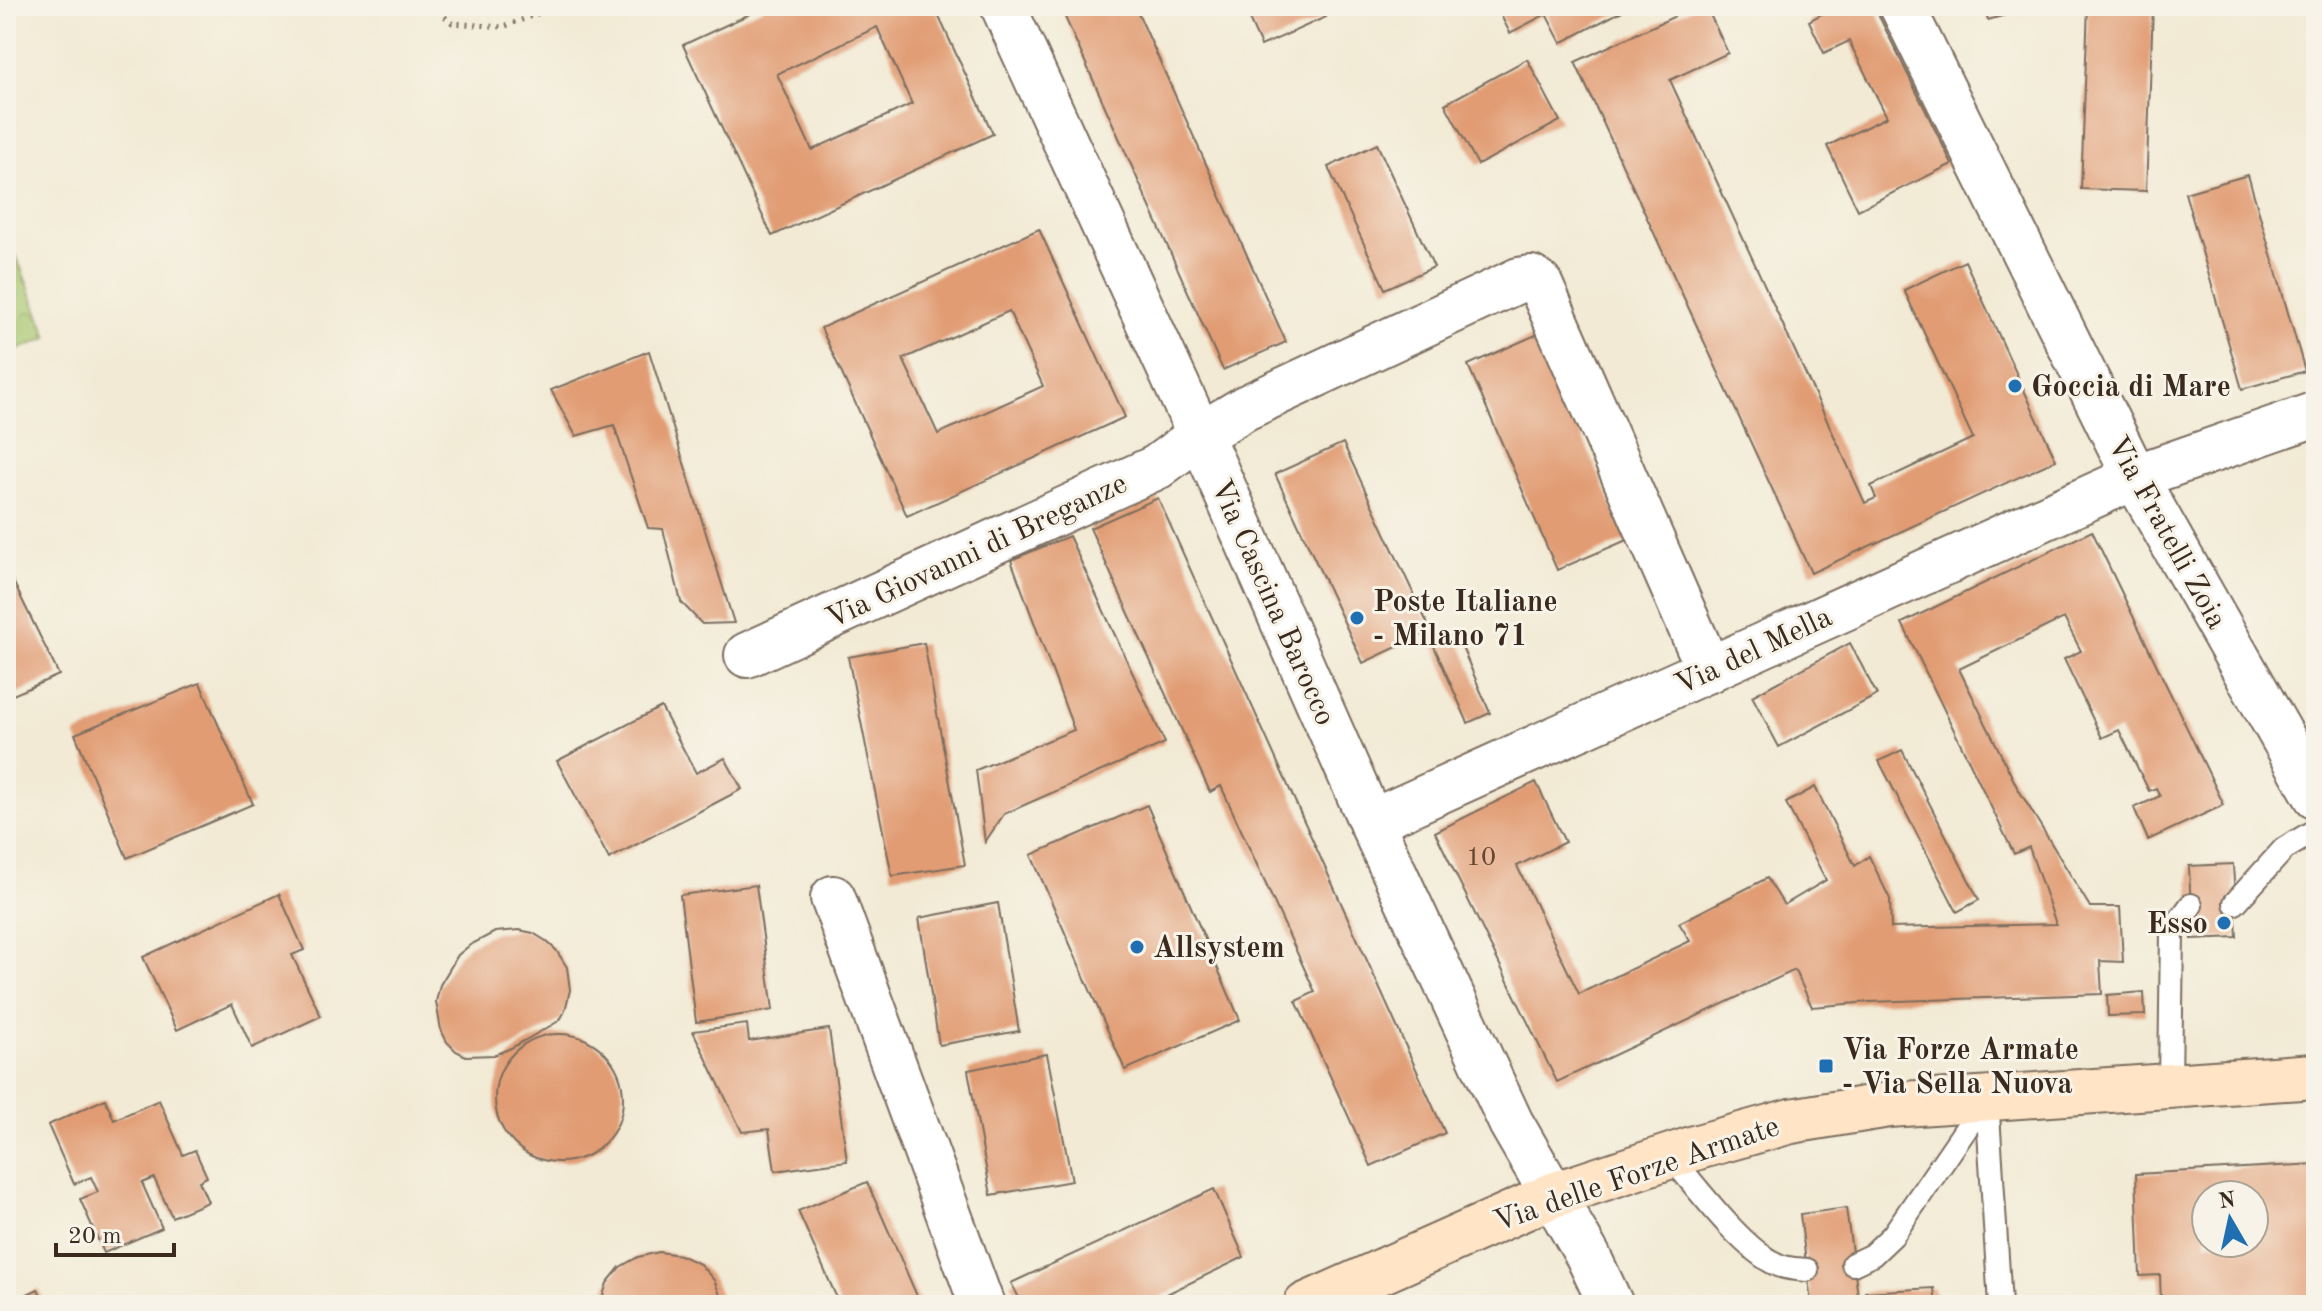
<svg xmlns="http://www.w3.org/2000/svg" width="2322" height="1311" font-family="'Old Standard TT',serif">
  <defs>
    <pattern id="park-crowns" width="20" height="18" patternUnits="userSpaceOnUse" patternTransform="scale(2)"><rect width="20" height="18" fill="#a8c76f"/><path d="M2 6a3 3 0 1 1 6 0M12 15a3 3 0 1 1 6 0" fill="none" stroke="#8aa25b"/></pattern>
  </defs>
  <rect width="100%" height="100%" fill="#f7f3e8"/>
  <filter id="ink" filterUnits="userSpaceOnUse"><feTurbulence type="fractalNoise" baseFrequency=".0125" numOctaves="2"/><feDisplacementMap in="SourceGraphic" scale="16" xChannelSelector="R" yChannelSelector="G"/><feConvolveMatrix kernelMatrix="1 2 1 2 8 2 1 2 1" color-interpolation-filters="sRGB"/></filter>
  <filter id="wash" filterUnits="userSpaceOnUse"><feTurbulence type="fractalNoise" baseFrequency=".006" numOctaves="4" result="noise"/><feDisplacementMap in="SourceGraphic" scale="32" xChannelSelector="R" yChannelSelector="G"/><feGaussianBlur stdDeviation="1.8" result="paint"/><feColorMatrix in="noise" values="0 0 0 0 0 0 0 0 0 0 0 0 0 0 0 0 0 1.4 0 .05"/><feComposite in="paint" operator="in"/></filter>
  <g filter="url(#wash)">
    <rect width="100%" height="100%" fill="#f2ead4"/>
    <!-- park -->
    <polygon fill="url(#park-crowns)" stroke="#727846" stroke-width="2" points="6,230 48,338 6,354"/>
    <g id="blocks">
      <!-- building -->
      <g fill="#e19c73" fill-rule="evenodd">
        <path d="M 767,6 L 934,6 L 993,134 L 772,236 L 683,45 ZM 877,27 L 912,104 L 812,150 L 777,74 Z"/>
        <polygon points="1060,6 1135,6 1286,342 1223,370"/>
        <polygon points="1243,6 1321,6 1326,17 1261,46"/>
        <polygon points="1496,6 1619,6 1622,11 1561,43 1546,14 1510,33"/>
        <polygon points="1697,6 1706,6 1728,53 1670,80 1865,503 1876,498 1871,486 1973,438 1904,290 1965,261 2056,460 1811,573 1575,62"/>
        <polygon points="1822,6 1874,6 1952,164 1858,210 1827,146 1887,117 1849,41 1824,53 1809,21 1825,12"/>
        <polygon points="1984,6 2033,6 2034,7 1988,20"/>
        <polygon points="2088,6 2153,6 2146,191 2081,189"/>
        <polygon points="1527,59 1560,121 1478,165 1445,104"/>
        <polygon points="1377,144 1434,267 1385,289 1328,167"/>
        <polygon points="2248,175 2305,371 2242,389 2185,193"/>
        <path d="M 1039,229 L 1125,417 L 907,516 L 821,328 ZM 1009,311 L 1043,386 L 938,434 L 903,359 Z"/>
        <polygon points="1538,334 1627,540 1557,570 1468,365"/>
        <polygon points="649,351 734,623 702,624 681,602 663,529 648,528 614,425 576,436 551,390"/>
        <polygon points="1343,443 1431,631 1363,663 1275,474"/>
        <polygon points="1158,498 1445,1133 1371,1166 1296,1001 1315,992 1221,786 1210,792 1090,528"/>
        <polygon points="2092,531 2224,805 2148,840 2134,808 2160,796 2156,788 2149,791 2119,730 2102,738 2064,659 2081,651 2064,618 1959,669 2017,787 2090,907 2120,907 2123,962 2100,961 2102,994 1869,1002 1812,1007 1795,970 1557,1082 1435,832 1536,782 1565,842 1517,866 1579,994 1690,941 1679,923 1767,878 1784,905 1826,880 1786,803 1815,787 1855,866 1869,856 1890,899 1891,928 2056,924 2029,847 2014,854 1902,623"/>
        <polygon points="1069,536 1165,743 1004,814 985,842 976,770 1074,730 1011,560"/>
        <polygon points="6,567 59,675 6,698"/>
        <polygon points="1456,633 1490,713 1468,723 1433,644"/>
        <polygon points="924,643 965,865 892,876 848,657"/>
        <polygon points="1850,643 1877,695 1779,747 1752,696"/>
        <polygon points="200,683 253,804 127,858 75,734"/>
        <polygon points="661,707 696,773 725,758 742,789 609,859 557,761"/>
        <polygon points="1902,750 1979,900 1957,912 1879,761"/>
        <polygon points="1147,805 1240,1020 1125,1070 1031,855"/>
        <polygon points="2233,864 2237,937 2192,939 2189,866"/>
        <polygon points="756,885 773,1010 696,1022 680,895"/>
        <polygon points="279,894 304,950 292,955 321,1016 252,1048 232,1004 177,1030 143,957"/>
        <polygon points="998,903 1019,1031 939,1045 919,918"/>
        <polygon points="519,930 533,933 546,941 556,950 567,967 570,990 565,1011 560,1020 552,1025 511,1048 494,1055 466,1056 456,1051 447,1042 441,1030 436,1002 440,985 458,955 470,945 495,932"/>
        <polygon points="2144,992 2145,1015 2108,1016 2107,995"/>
        <polygon points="747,1024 749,1041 829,1029 847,1161 775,1171 769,1129 742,1132 693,1031"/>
        <circle cx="559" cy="1098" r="64"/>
        <polygon points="1047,1054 1072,1181 991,1195 968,1070"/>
        <polygon points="105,1099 114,1120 159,1100 183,1155 195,1150 207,1177 199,1181 208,1202 172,1217 154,1178 142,1183 162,1228 104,1253 80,1199 98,1192 91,1177 74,1184 48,1125"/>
        <path d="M 2316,1164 L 2316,1305 L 2161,1305 L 2160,1275 L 2140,1276 L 2136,1174 ZM 2206,1195 L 2254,1195 L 2254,1243 L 2206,1243 Z"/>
        <polygon points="867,1182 921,1305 840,1305 798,1211"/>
        <polygon points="1214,1189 1244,1257 1144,1305 1023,1305 1011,1283"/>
        <polygon points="1846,1208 1858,1296 1811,1302 1800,1214"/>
        <polygon points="659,1252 680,1255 700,1264 714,1280 724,1305 600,1305 607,1283 620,1267 638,1257"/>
        <polygon points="1934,1288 1936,1305 1866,1305 1865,1292"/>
        <polygon points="38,1289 46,1305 6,1305 6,1304"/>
      </g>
    </g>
  </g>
  <g filter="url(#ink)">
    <use href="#blocks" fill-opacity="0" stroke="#7b6d5e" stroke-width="2"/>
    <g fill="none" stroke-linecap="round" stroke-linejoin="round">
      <defs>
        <g id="lane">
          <polyline points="2235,903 2284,849 2316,830"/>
          <polyline points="2170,1085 2172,931 2191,905"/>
          <polyline points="1987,1098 2000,1305"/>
          <path d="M 1670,1156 C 1695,1185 1742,1249 1776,1264 C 1785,1269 1797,1269 1807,1270"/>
          <polyline points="1853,1264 1872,1255 1893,1235 1987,1098"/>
        </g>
        <g id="street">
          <polyline points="1003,6 1215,468 1371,822 1511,1123 1588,1256 1611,1305"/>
          <polyline points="1902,6 2135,477 2316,796"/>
          <polyline points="747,655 1157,467 1200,435 1245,408 1519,280 1531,278 1540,284 1709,670"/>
          <polyline points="1371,822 2135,477 2316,414"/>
          <polyline points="833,898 982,1305"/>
        </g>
        <polyline id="secondary" points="1306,1305 1553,1195 1698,1147 1791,1121 1889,1105 2316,1076"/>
      </defs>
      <!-- lane casing -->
      <use href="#lane" stroke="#7b6d5e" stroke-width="26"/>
      <!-- street casing -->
      <use href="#street" stroke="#7b6d5e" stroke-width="48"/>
      <!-- secondary casing -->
      <use href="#secondary" stroke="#7b6d5e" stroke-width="48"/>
      <!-- path -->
      <polyline stroke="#7b6d5e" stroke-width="5" stroke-dasharray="2 6" stroke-linecap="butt" points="433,6 452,23 503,27 558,6"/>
      <!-- lane -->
      <use href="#lane" stroke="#fff" stroke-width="22"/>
      <!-- street -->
      <use href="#street" stroke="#fff" stroke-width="44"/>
      <!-- secondary -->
      <use href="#secondary" stroke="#ffe4c6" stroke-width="44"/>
    </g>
  </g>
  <!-- markers -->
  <g fill="#1f6fb2" stroke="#f7f3e8" stroke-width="3">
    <circle cx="2015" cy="386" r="8"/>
    <circle cx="1357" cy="618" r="8"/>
    <circle cx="2224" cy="923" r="8"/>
    <circle cx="1137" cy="947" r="8"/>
    <rect x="1818" y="1058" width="16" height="16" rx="4"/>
  </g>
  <g text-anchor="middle" stroke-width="6" stroke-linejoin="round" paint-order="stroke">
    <!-- number labels -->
    <g font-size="26" fill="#644633">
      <text x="1481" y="865">10</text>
    </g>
    <!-- poi labels -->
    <g font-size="30" font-weight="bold" fill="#3b2a1e" stroke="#f7f3e8" text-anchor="start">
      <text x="2031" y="396">Goccia di Mare</text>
      <text x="1373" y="611">Poste Italiane<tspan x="1373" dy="34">- Milano 71</tspan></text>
      <text x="2208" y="933" text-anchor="end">Esso</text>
      <text x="1153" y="957">Allsystem</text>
      <text x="1842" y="1059">Via Forze Armate<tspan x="1842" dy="34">- Via Sella Nuova</tspan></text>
    </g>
    <!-- street labels -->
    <g font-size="30" fill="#3b2a1e" stroke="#f7f3e8">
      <text transform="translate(2168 532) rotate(61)" y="10">Via Fratelli Zoia</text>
      <text transform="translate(976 550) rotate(-25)" y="10">Via Giovanni di Breganze</text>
      <text transform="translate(1274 602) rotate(66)" y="10">Via Cascina Barocco</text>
      <text transform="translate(1753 650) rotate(-25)" y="10">Via del Mella</text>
      <text transform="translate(1636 1173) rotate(-19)" y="10">Via delle Forze Armate</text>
    </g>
  </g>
  <!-- margin -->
  <rect width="2322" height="1311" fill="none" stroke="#f7f3e8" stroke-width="32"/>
  <!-- north arrow -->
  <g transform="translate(2230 1219) rotate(351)"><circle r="38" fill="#f7f3e8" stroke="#aca397" stroke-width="2"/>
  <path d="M0-6L14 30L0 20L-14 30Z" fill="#1f6fb2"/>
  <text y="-12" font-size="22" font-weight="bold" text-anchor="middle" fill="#3b2a1e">N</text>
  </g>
  <!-- scale -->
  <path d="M56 1243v12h118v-12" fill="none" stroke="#3b2a1e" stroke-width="4"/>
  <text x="68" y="1243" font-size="24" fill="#3b2a1e" stroke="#f7f3e8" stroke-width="6" paint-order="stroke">20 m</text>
</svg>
